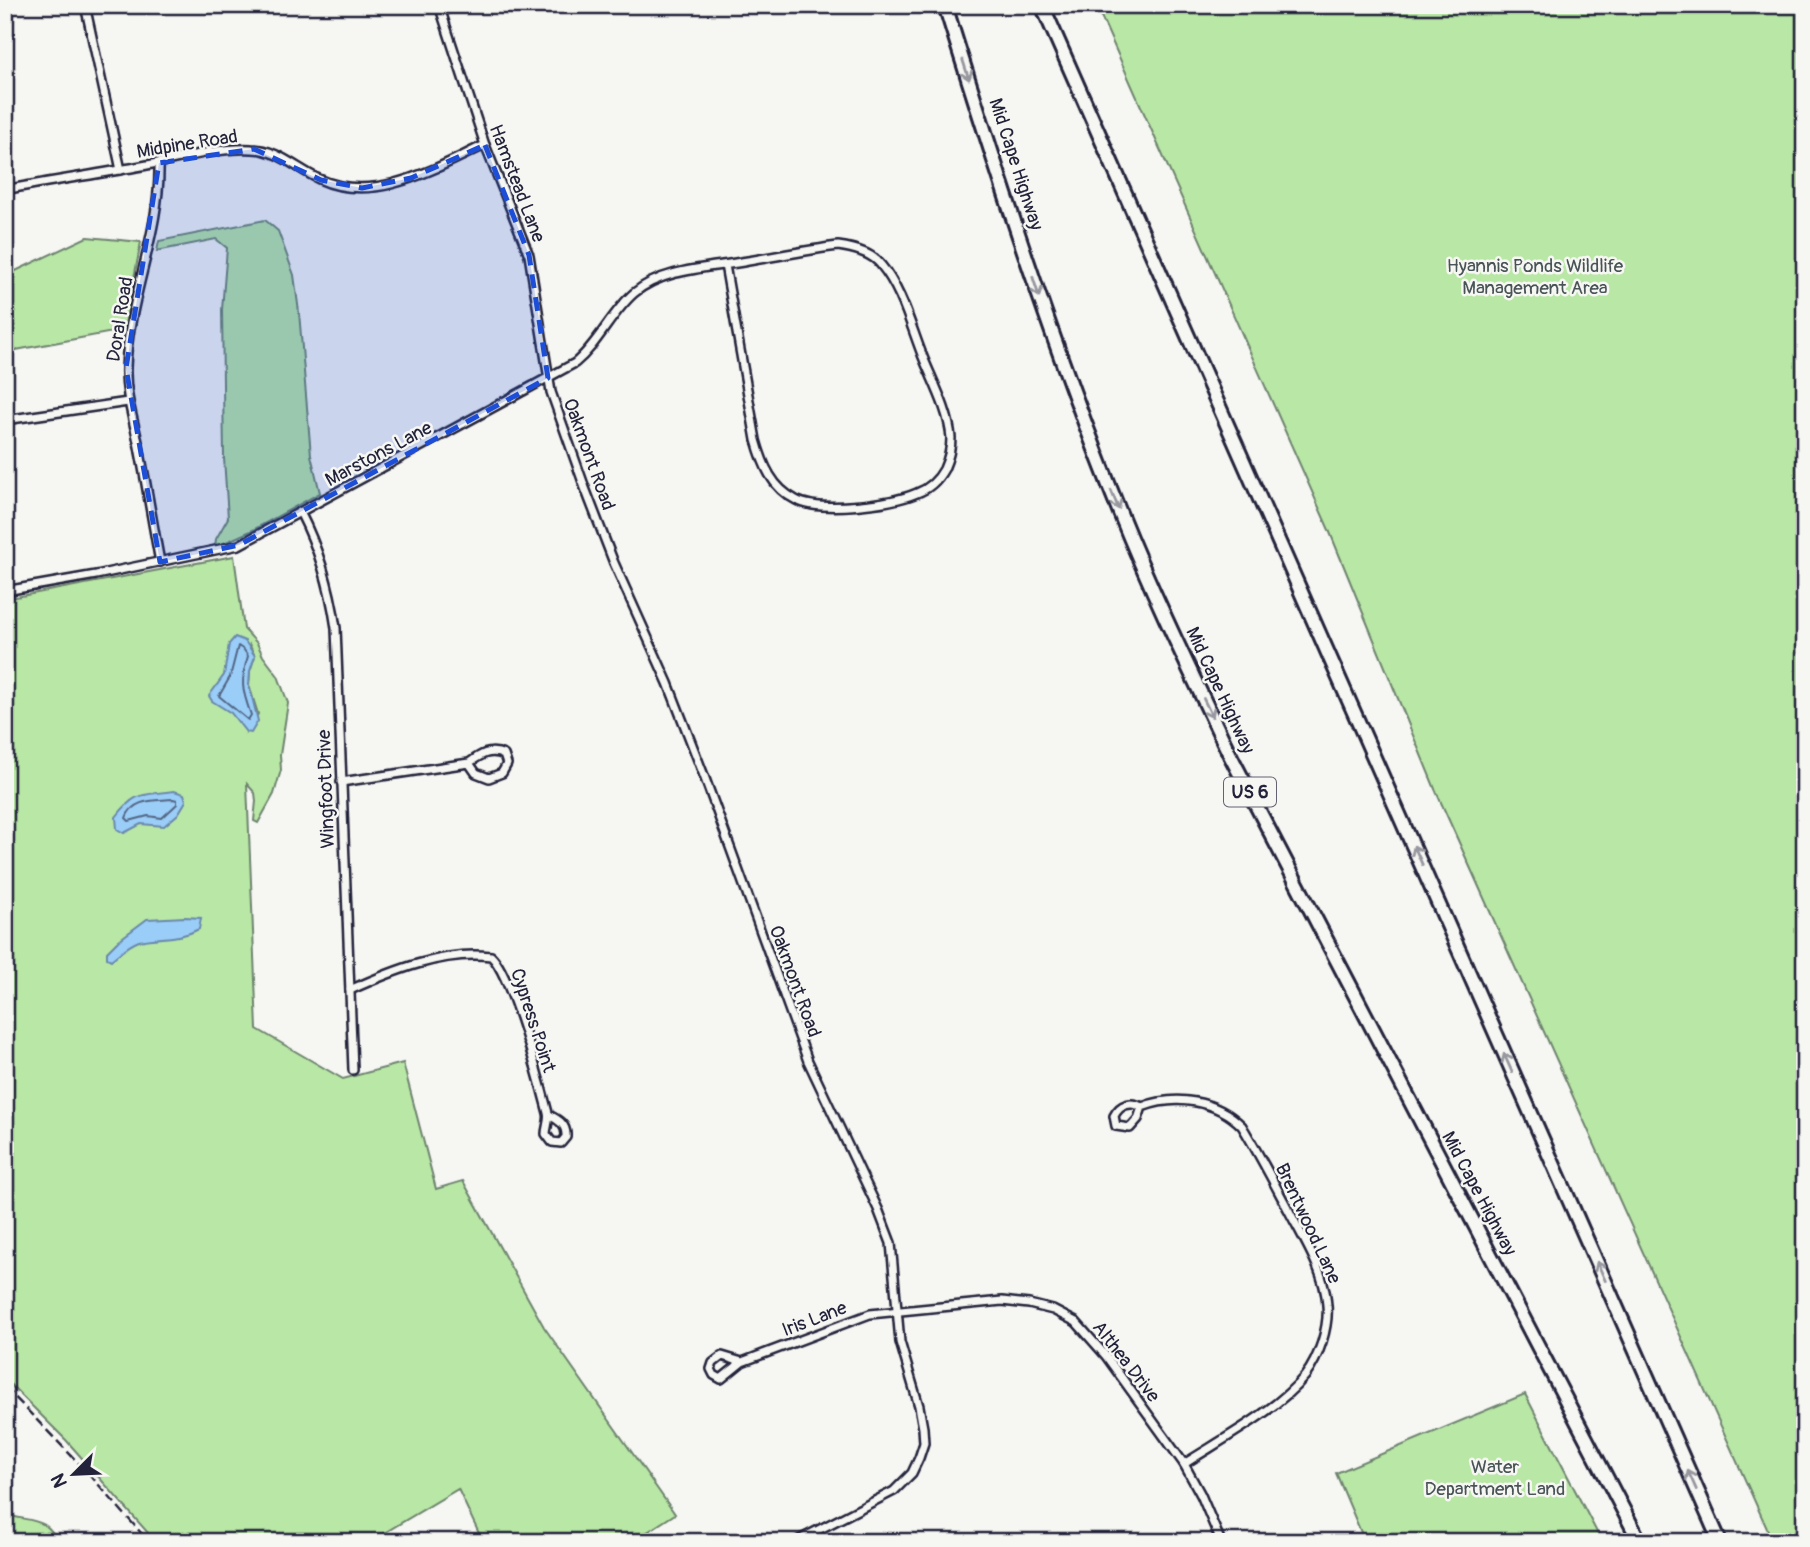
<svg xmlns="http://www.w3.org/2000/svg" width="1810" height="1547" font-family="Pangolin,sans-serif">
  <rect width="100%" height="100%" fill="#f6f6f2"/>
  <filter id="ink" filterUnits="userSpaceOnUse"><feTurbulence type="fractalNoise" baseFrequency=".0143" numOctaves="2"/><feDisplacementMap in="SourceGraphic" scale="14" xChannelSelector="R" yChannelSelector="G"/><feConvolveMatrix kernelMatrix="1 2 1 2 8 2 1 2 1" color-interpolation-filters="sRGB"/></filter>
  <g filter="url(#ink)">
    <!-- green -->
    <g fill="#b9e7a5" stroke="#6e8470" stroke-width="2" fill-rule="evenodd">
      <polygon points="1096,5 1805,5 1805,1542 1773,1542 1435,789 1329,530"/>
      <polygon points="265,220 278,231 294,275 299,312 311,455 320,493 253,530 215,547 216,539 228,518 224,458 222,310 227,248 216,239 157,251 159,241"/>
      <polygon points="87,237 141,242 124,330 5,352 5,276"/>
      <path d="M 234,556 L 244,629 L 257,643 L 263,656 L 278,676 L 288,703 L 280,755 L 281,770 L 274,794 L 258,823 L 254,821 L 256,801 L 255,793 L 247,784 L 257,1029 L 343,1079 L 403,1063 L 436,1189 L 463,1181 L 544,1327 L 675,1514 L 632,1542 L 483,1542 L 458,1489 L 369,1542 L 156,1542 L 66,1440 L 5,1379 L 5,599 ZM 250,646 L 255,656 L 250,671 L 249,685 L 258,714 L 246,732 Z"/>
      <polygon points="1525,1394 1602,1542 1365,1542 1336,1473"/>
      <path d="M 5,1514 C 25,1522 49,1516 57,1542 L 5,1542 Z"/>
    </g>
    <!-- water -->
    <g fill="#9acdf7" stroke="#6a89ac" stroke-width="2">
      <polygon points="235,637 245,641 255,656 250,671 249,685 258,721 251,733 246,732 231,713 212,701 209,696 224,675 229,644"/>
      <path d="M 174,791 L 184,794 L 186,801 L 178,814 L 164,826 L 141,824 L 124,833 L 117,829 L 116,817 C 137,790 142,796 174,791 Z"/>
      <path d="M 185,917 L 201,918 L 199,929 C 179,940 160,936 139,941 C 128,945 120,953 111,960 L 107,958 L 107,952 L 119,940 L 147,919 Z"/>
    </g>
    <g fill="none" stroke-linecap="round" stroke-linejoin="round">
      <!-- shore -->
      <g stroke="#526686" stroke-width="2">
        <path d="M 238,646 L 244,650 L 248,656 C 240,682 242,690 251,715 L 248,720 L 219,696 L 230,677 Z"/>
        <path d="M 173,799 L 177,800 L 177,804 L 162,818 L 148,816 L 129,821 L 126,818 C 133,798 155,801 173,799 Z"/>
      </g>
      <defs>
        <g id="street">
          <polyline points="85,5 121,170"/>
          <polyline points="439,5 485,145 529,255 551,392 585,488 614,563 668,683 703,773 808,1061 878,1209 891,1243 900,1342 919,1406 923,1428 924,1443 919,1458 912,1473 894,1491 795,1542"/>
          <polyline points="440,10 466,5"/>
          <path d="M 159,163 C 161,233 128,298 126,368 C 125,397 135,423 140,452 C 147,488 153,525 160,562"/>
          <path d="M 5,190 C 49,181 93,175 136,167 C 175,161 212,147 252,149 C 277,149 297,169 319,179 C 375,205 435,168 485,145"/>
          <polyline points="5,420 128,402"/>
          <path d="M 300,512 C 319,549 330,587 336,628 L 353,1070"/>
          <path d="M 5,591 L 96,575 L 239,545 L 575,363 C 599,343 611,313 634,293 C 664,268 711,268 748,261 C 778,256 808,250 838,246 C 853,248 872,253 881,265 C 902,290 911,327 923,357 C 933,382 949,411 951,438 C 951,448 948,460 944,469 C 938,480 928,489 917,493 C 891,504 821,513 796,500 C 772,488 763,465 756,440 L 725,265"/>
          <path d="M 341,782 L 469,763 C 480,755 490,748 504,755 L 507,764 L 502,773 L 489,778 L 476,773 L 469,763"/>
          <path d="M 350,990 C 392,971 444,950 491,956 C 511,974 540,1082 548,1113 C 550,1120 546,1127 546,1134 L 552,1142 L 561,1143 L 566,1137 C 567,1125 559,1120 549,1115"/>
          <path d="M 1142,1107 C 1131,1101 1120,1104 1114,1116 L 1116,1126 L 1130,1128 L 1138,1119 L 1142,1107 C 1176,1094 1216,1100 1242,1126 C 1259,1154 1274,1183 1289,1211 C 1304,1240 1325,1272 1327,1305 C 1329,1327 1319,1358 1305,1376 C 1276,1411 1223,1439 1184,1464"/>
          <polyline points="742,1362 722,1356 713,1363 711,1369 714,1375 721,1379 742,1362 870,1314 1002,1301 1029,1304 1053,1310 1076,1322 1106,1356 1184,1464 1201,1495 1221,1542"/>
        </g>
        <g id="highway">
          <path d="M 945,5 C 998,176 1053,347 1120,513 C 1153,595 1192,675 1230,755 L 1640,1542"/>
          <polyline points="1042,5 1720,1542"/>
        </g>
      </defs>
      <!-- street casing -->
      <use href="#street" stroke="#22223b" stroke-width="12"/>
      <!-- highway casing -->
      <use href="#highway" stroke="#22223b" stroke-width="18"/>
      <!-- street -->
      <use href="#street" stroke="#f6f6f2" stroke-width="7"/>
      <!-- highway -->
      <use href="#highway" stroke="#f6f6f2" stroke-width="12"/>
      <!-- rail -->
      <polyline stroke="#22223b" stroke-width="2.5" stroke-dasharray="10 5" stroke-linecap="butt" points="5,1387 90,1475 149,1542"/>
    </g>
    <!-- one-way arrows -->
    <defs><path id="oneway-shaft" d="M-6 0H5M1.5-3L5.5 0L1.5 3" fill="none" stroke-width="1.6" stroke-linecap="round" stroke-linejoin="round" transform="scale(1.75)"/></defs>
    <g stroke="#9797a0">
      <use href="#oneway-shaft" transform="translate(966 70) rotate(72)"/>
      <use href="#oneway-shaft" transform="translate(1036 287) rotate(72)"/>
      <use href="#oneway-shaft" transform="translate(1115 500) rotate(68)"/>
      <use href="#oneway-shaft" transform="translate(1208 708) rotate(64)"/>
      <use href="#oneway-shaft" transform="translate(1418 855) rotate(-114)"/>
      <use href="#oneway-shaft" transform="translate(1508 1063) rotate(-114)"/>
      <use href="#oneway-shaft" transform="translate(1601 1271) rotate(-114)"/>
      <use href="#oneway-shaft" transform="translate(1692 1480) rotate(-114)"/>
    </g>
  </g>
  <!-- marked area -->
  <path fill="#1d4ed8" fill-opacity="0.2" stroke="#1d4ed8" stroke-width="5" stroke-dasharray="14 9" stroke-linejoin="round" d="M 485,145 L 529,255 L 548,378 L 239,545 L 160,562 L 126,368 L 159,163 L 254,149 L 321,180 L 362,188 L 411,178 Z"/>
  <g text-anchor="middle" stroke-width="5" stroke-linejoin="round" paint-order="stroke">
    <!-- shield labels -->
    <rect fill="#f6f6f2" stroke="#626272" stroke-width="2" x="1224" y="777.5" width="52" height="29" rx="5"/>
    <g font-size="18" font-weight="bold" fill="#22223b">
      <text x="1250" y="798">US 6</text>
    </g>
    <!-- street labels -->
    <g font-size="19" fill="#22223b" stroke="#f6f6f2">
      <text transform="translate(187 143) rotate(-9)" y="7">Midpine Road</text>
      <text transform="translate(1017 164) rotate(72)" y="7">Mid Cape Highway</text>
      <text transform="translate(518 183) rotate(69)" y="7">Hamstead Lane</text>
      <text transform="translate(119 319) rotate(-81)" y="7">Doral Road</text>
      <text transform="translate(378 453) rotate(-28)" y="7">Marstons Lane</text>
      <text transform="translate(590 454) rotate(70)" y="7">Oakmont Road</text>
      <text transform="translate(1221 690) rotate(65)" y="7">Mid Cape Highway</text>
      <text transform="translate(325 789) rotate(-92)" y="7">Wingfoot Drive</text>
      <text transform="translate(796 981) rotate(70)" y="7">Oakmont Road</text>
      <text transform="translate(534 1020) rotate(72)" y="7">Cypress Point</text>
      <text transform="translate(1480 1193) rotate(62)" y="7">Mid Cape Highway</text>
      <text transform="translate(1309 1223) rotate(65)" y="7">Brentwood Lane</text>
      <text transform="translate(814 1318) rotate(-21)" y="7">Iris Lane</text>
      <text transform="translate(1127 1361) rotate(52)" y="7">Althea Drive</text>
    </g>
    <!-- park labels -->
    <g font-size="19" fill="#485356" stroke="#f6f6f2">
      <text x="1535" y="272">Hyannis Ponds Wildlife<tspan x="1535" dy="22">Management Area</tspan></text>
      <text x="1495" y="1473">Water<tspan x="1495" dy="22">Department Land</tspan></text>
    </g>
  </g>
  <!-- margin -->
  <rect width="1810" height="1547" fill="none" stroke="#f6f6f2" stroke-width="28"/>
  <rect x="14" y="14" width="1782" height="1519" fill="none" stroke="#22223b" stroke-width="2.5" filter="url(#ink)"/>
  <!-- north arrow -->
  <g transform="translate(74 1474) rotate(246)" stroke="#f6f6f2" stroke-width="5" paint-order="stroke">
  <path d="M0-5L12 26L0 18L-12 26Z" fill="#22223b"/>
  <text y="-10" font-size="19" font-weight="bold" text-anchor="middle" fill="#22223b">N</text>
  </g>
</svg>
